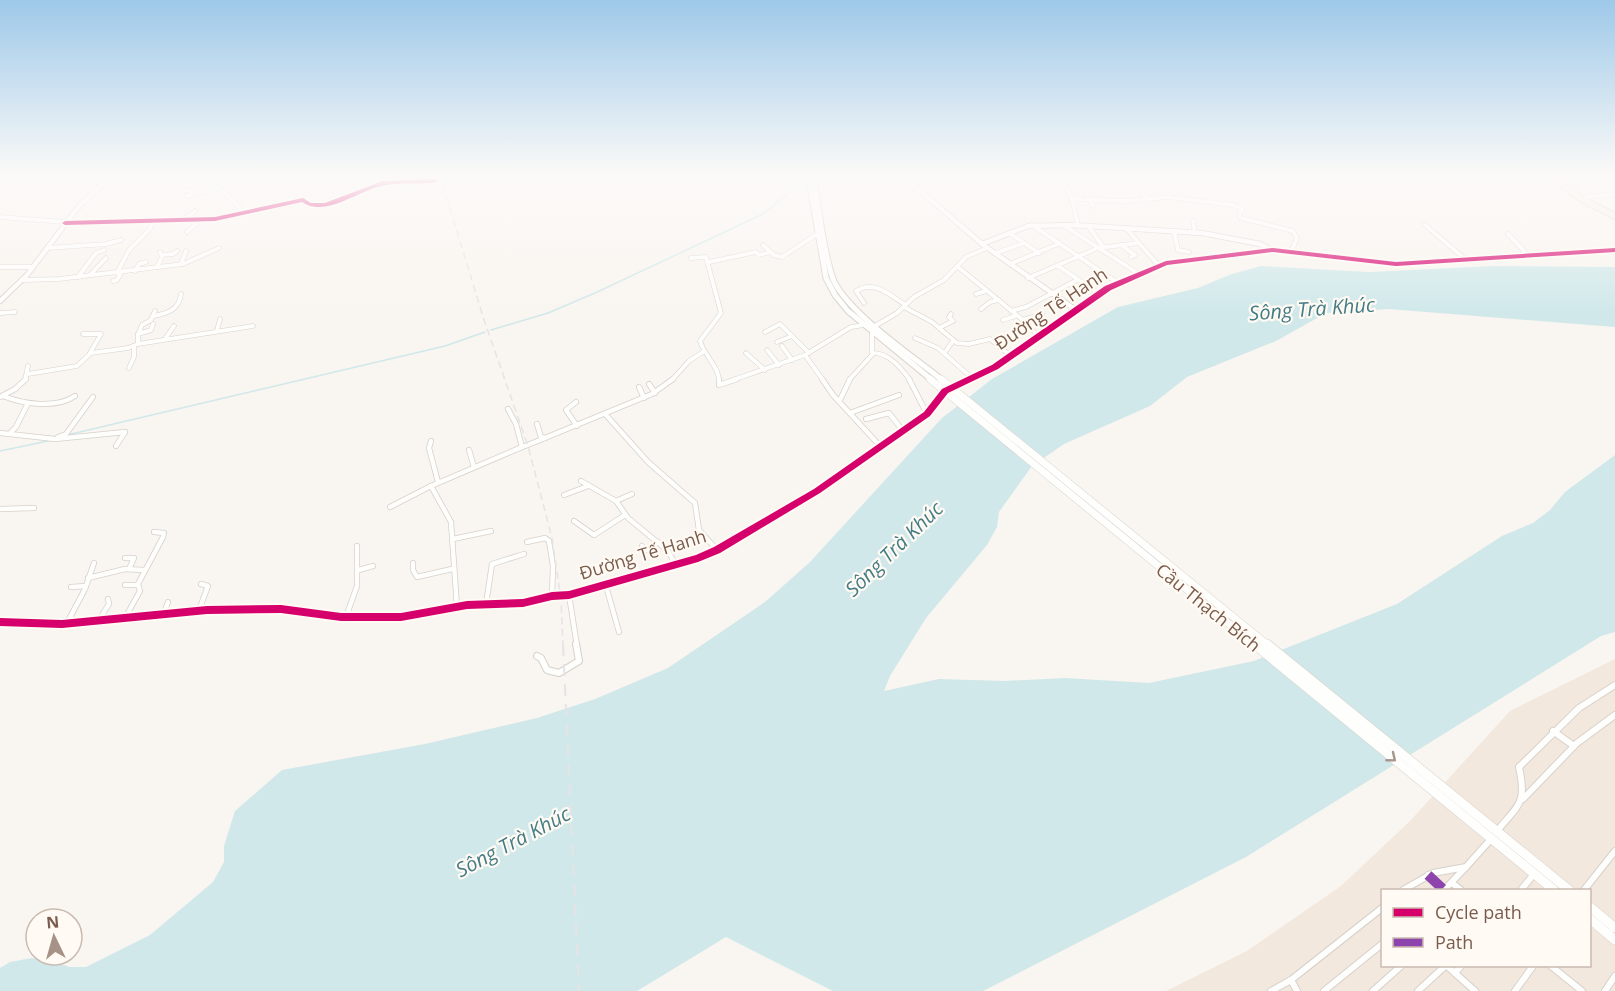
<svg xmlns="http://www.w3.org/2000/svg" width="1615" height="991" font-family="'Open Sans',sans-serif">
  <rect width="100%" height="100%" fill="#f9f5f0"/>
  <!-- residential -->
  <path fill="#f2e8de" fill-rule="evenodd" d="M 1615,659 L 1615,991 L 1166,991 L 1247,951 L 1341,886 L 1410,821 L 1510,711 ZM 1382,890 L 1590,890 L 1590,966 L 1382,966 Z"/>
  <!-- water -->
  <polygon fill="#d0e8ea" points="1261,266 1369,272 1493,266 1615,267 1615,327 1389,309 1326,313 1276,341 1187,377 1150,406 1064,444 1032,466 999,512 997,527 987,545 926,618 890,676 884,691 939,679 1004,681 1065,678 1149,683 1254,661 1397,604 1502,536 1533,523 1550,510 1565,492 1615,455 1615,632 1601,636 1246,857 983,991 833,991 726,937 637,991 0,991 0,968 10,962 32,958 55,961 69,967 86,967 150,935 213,882 224,862 224,846 235,811 282,770 425,744 537,718 595,699 668,668 765,602 810,562 942,418 992,379 1118,307 1198,288 1229,275"/>
  <g fill="none" stroke-linecap="round" stroke-linejoin="round">
    <!-- stream -->
    <g stroke="#d0e8ea" stroke-width="1.5">
      <polyline points="491,330 548,313 595,293 763,214 804,180"/>
      <polyline points="67,435 445,346 485,332"/>
      <polyline points="0,451 48,441"/>
    </g>
    <defs>
      <g id="minor-far2">
        <path d="M 447,175 C 452,183 458,184 467,182 L 470,175"/>
        <polyline points="1133,175 1146,198"/>
        <polyline points="746,179 748,175"/>
        <polyline points="468,181 519,180 548,175"/>
        <polyline points="1052,182 1065,184 1072,200"/>
        <polyline points="1085,189 1093,206"/>
        <polyline points="184,190 193,191 190,196 186,196"/>
        <path d="M 192,193 L 205,192 L 213,187 C 226,190 235,203 243,213"/>
        <polyline points="1581,198 1615,194"/>
        <polyline points="0,217 65,222"/>
        <polyline points="183,220 195,211"/>
        <polyline points="1193,221 1195,233"/>
        <path d="M 65,223 L 215,219 L 303,200 C 326,217 359,188 383,183 C 399,180 418,182 435,181"/>
        <polyline points="1424,224 1465,259"/>
        <polyline points="1032,225 1118,283"/>
        <polyline points="1063,225 1139,274"/>
        <polyline points="1078,225 1072,200 1074,199 1126,201 1168,197 1233,205 1242,209 1239,215 1241,218 1293,231 1297,238 1293,248 1288,252"/>
        <polyline points="1089,227 1103,247"/>
        <polyline points="1126,228 1159,266"/>
        <polyline points="1174,231 1178,250 1189,252"/>
        <polyline points="187,232 200,220"/>
        <polyline points="1009,233 1039,253"/>
        <polyline points="1508,234 1528,255"/>
        <polyline points="763,245 774,255 782,257 817,234"/>
        <polyline points="1121,245 1135,255 1131,257"/>
        <polyline points="47,248 106,244 121,240"/>
        <polyline points="996,253 1024,243"/>
        <polyline points="162,255 173,254 177,251"/>
        <path d="M 691,258 L 706,257 L 721,313 L 700,341 C 704,355 719,367 719,380"/>
        <polyline points="709,262 756,252 759,255 771,252"/>
        <polyline points="181,264 186,251"/>
        <polyline points="1010,264 1058,244"/>
        <polyline points="1058,266 1100,294"/>
        <polyline points="0,267 33,267"/>
        <polyline points="157,267 162,257 160,252"/>
        <polyline points="958,267 1024,321 1039,337"/>
        <polyline points="135,271 139,264 146,262"/>
        <polyline points="117,273 129,250 149,230 154,220"/>
        <polyline points="90,275 106,258"/>
        <polyline points="78,277 96,253 104,250"/>
        <polyline points="1028,278 1098,248 1139,243"/>
        <polyline points="22,280 59,279 183,264 219,248"/>
        <polyline points="113,281 117,280 121,273"/>
        <polyline points="976,294 986,291"/>
        <path d="M 864,303 L 856,291 C 875,279 890,296 906,305"/>
        <polyline points="904,307 932,322 957,343 969,344 990,339 1011,356"/>
        <polyline points="981,309 990,302 998,300"/>
        <polyline points="1011,311 1026,307 1077,280"/>
        <polyline points="0,313 15,312"/>
        <path d="M 154,316 C 168,313 179,310 181,294"/>
        <polyline points="1003,320 1015,316"/>
        <polyline points="1023,320 1042,314"/>
        <polyline points="875,326 897,313 914,297 944,280 966,257 987,248"/>
        <polyline points="939,328 953,321 949,317 951,314"/>
        <polyline points="217,330 220,319"/>
        <polyline points="765,332 780,324 809,353"/>
        <polyline points="83,334 101,334 90,353"/>
        <polyline points="138,334 151,330 153,324"/>
        <polyline points="915,338 938,348 972,378"/>
        <polyline points="165,339 174,326"/>
        <polyline points="777,342 792,336"/>
        <polyline points="138,344 253,326"/>
        <polyline points="782,346 792,360"/>
        <polyline points="767,350 779,365"/>
        <polyline points="945,352 953,341"/>
        <polyline points="746,353 765,370"/>
        <path d="M 873,353 C 889,353 901,368 910,380"/>
        <polyline points="805,355 823,380"/>
        <polyline points="129,368 134,357 134,346"/>
        <polyline points="28,374 77,366 91,353 128,348 138,344 138,335 142,325 151,320 155,311"/>
        <polyline points="25,380 28,366"/>
        <polyline points="672,380 689,361 703,352"/>
        <polyline points="733,380 805,355 851,327 864,325"/>
        <polyline points="849,380 872,355 872,332"/>
      </g>
      <g id="minor-far1">
        <polyline points="719,379 719,385 737,379"/>
        <polyline points="822,379 833,395 881,447"/>
        <polyline points="909,379 927,414"/>
        <polyline points="649,384 655,393"/>
        <polyline points="639,387 644,398"/>
        <path d="M 3,396 C 23,404 56,409 75,396"/>
        <polyline points="0,397 15,389 26,379"/>
        <polyline points="840,400 850,379"/>
        <polyline points="576,402 566,410 577,426"/>
        <polyline points="850,413 899,395"/>
        <polyline points="606,415 648,462 695,503 699,530 717,550"/>
        <polyline points="866,419 889,413 903,431"/>
        <polyline points="537,424 541,437 545,438 652,394 673,379"/>
        <polyline points="0,433 55,439 125,432"/>
        <polyline points="10,433 16,427 28,403"/>
        <polyline points="58,437 66,434 93,397"/>
        <polyline points="431,441 429,448 438,482"/>
        <polyline points="116,446 125,432"/>
        <polyline points="520,448 545,438"/>
        <polyline points="469,450 474,467"/>
        <polyline points="581,481 616,501 628,518 668,551 676,565"/>
        <polyline points="564,495 588,486"/>
        <polyline points="616,501 632,494"/>
        <polyline points="390,507 431,486"/>
        <polyline points="0,509 34,508"/>
        <polyline points="574,521 594,535 625,515"/>
        <polyline points="453,539 491,531"/>
        <polyline points="527,542 545,538 549,541 553,566 552,596"/>
        <polyline points="642,546 647,550 658,542"/>
        <polyline points="125,558 134,558 129,569"/>
        <polyline points="413,563 413,570 417,577 452,569"/>
        <polyline points="359,570 373,566"/>
        <polyline points="88,578 125,569 144,570"/>
        <polyline points="125,585 138,585"/>
        <polyline points="606,586 619,632"/>
        <polyline points="71,587 86,586"/>
        <polyline points="569,595 577,646"/>
        <polyline points="486,604 492,564 524,554"/>
        <polyline points="457,607 451,522 431,486 522,447 516,424 508,409"/>
        <polyline points="199,610 208,586 201,584"/>
        <polyline points="164,613 168,602"/>
        <polyline points="346,617 357,586 357,546"/>
        <polyline points="125,618 140,591 138,584 163,537 164,533 154,532"/>
        <polyline points="99,620 109,604 108,599"/>
        <polyline points="67,623 85,589 94,563"/>
      </g>
      <g id="minor">
        <polyline points="537,656 541,658 547,670 559,673 579,661 576,644"/>
        <polyline points="1553,731 1574,746"/>
        <polyline points="1523,799 1577,743 1615,715"/>
        <path d="M 1497,831 C 1519,804 1527,804 1519,767 L 1579,708 L 1615,685"/>
        <polyline points="1428,875 1444,890"/>
        <polyline points="1452,883 1461,890"/>
        <polyline points="1403,890 1433,873 1466,867 1491,839"/>
        <polyline points="1444,890 1466,867"/>
        <polyline points="1521,890 1534,874"/>
        <polyline points="1584,890 1615,851"/>
        <polyline points="1447,966 1475,991"/>
        <polyline points="1551,966 1582,991"/>
        <polyline points="1455,973 1461,966"/>
        <polyline points="1291,980 1297,991"/>
        <polyline points="1271,991 1291,980 1382,908"/>
        <polyline points="1324,991 1382,944"/>
        <polyline points="1373,991 1401,966"/>
        <polyline points="1418,991 1445,966"/>
        <polyline points="1515,991 1533,966"/>
        <polyline points="1605,991 1615,976"/>
      </g>
      <g id="tertiary-far1">
        <polyline points="902,175 982,244 1076,310"/>
        <polyline points="982,244 1028,226 1072,225 1202,233 1260,244 1272,250"/>
        <polyline points="0,301 27,275 79,206 113,175"/>
        <polyline points="968,380 995,367 1108,288 1166,263 1273,250 1396,264 1615,250"/>
      </g>
      <polyline id="tertiary" points="0,622 62,624 207,610 281,609 341,617 401,617 467,605 523,603 552,596 569,595 698,558 717,550 817,491 927,414 945,391 971,379"/>
      <g id="secondary-far2">
        <polyline points="808,175 826,278 835,295 848,311 932,380"/>
        <path d="M 813,175 C 819,208 822,244 832,276 C 842,309 914,357 942,380"/>
      </g>
      <g id="secondary-far1">
        <polyline points="930,379 1256,646"/>
        <polyline points="941,379 1269,646"/>
      </g>
      <g id="secondary">
        <polyline points="1254,644 1554,890"/>
        <polyline points="1267,644 1569,890"/>
        <polyline points="1590,907 1615,928"/>
        <polyline points="1590,919 1615,940"/>
      </g>
      <polyline id="primary" points="1548,175 1585,201 1615,216"/>
    </defs>
    <!-- minor-far2 casing -->
    <use href="#minor-far2" stroke="#d7d1cb" stroke-width="5"/>
    <!-- minor-far1 casing -->
    <use href="#minor-far1" stroke="#d7d1cb" stroke-width="6"/>
    <!-- minor casing -->
    <use href="#minor" stroke="#d7d1cb" stroke-width="8"/>
    <!-- tertiary-far1 casing -->
    <use href="#tertiary-far1" stroke="#d7d1cb" stroke-width="6"/>
    <!-- tertiary casing -->
    <use href="#tertiary" stroke="#d7d1cb" stroke-width="8"/>
    <!-- secondary-far2 casing -->
    <use href="#secondary-far2" stroke="#d9d2cb" stroke-width="7"/>
    <!-- secondary-far1 casing -->
    <use href="#secondary-far1" stroke="#d9d2cb" stroke-width="8"/>
    <!-- secondary casing -->
    <use href="#secondary" stroke="#d9d2cb" stroke-width="10"/>
    <!-- primary casing -->
    <use href="#primary" stroke="#dad1cc" stroke-width="8"/>
    <!-- minor-far2 -->
    <use href="#minor-far2" stroke="#fefefd" stroke-width="4"/>
    <!-- minor-far1 -->
    <use href="#minor-far1" stroke="#fefefd" stroke-width="4.5"/>
    <!-- minor -->
    <use href="#minor" stroke="#fefefd" stroke-width="6"/>
    <!-- tertiary-far1 -->
    <use href="#tertiary-far1" stroke="#fefefd" stroke-width="4.5"/>
    <!-- tertiary -->
    <use href="#tertiary" stroke="#fefefd" stroke-width="6"/>
    <!-- secondary-far2 -->
    <use href="#secondary-far2" stroke="#fefefd" stroke-width="5"/>
    <!-- secondary-far1 -->
    <use href="#secondary-far1" stroke="#fefefd" stroke-width="7"/>
    <!-- secondary -->
    <use href="#secondary" stroke="#fefefd" stroke-width="9"/>
    <!-- primary -->
    <use href="#primary" stroke="#f3eee8" stroke-width="6"/>
    <!-- rail-far1 -->
    <polyline stroke="#e6e3e7" stroke-width="1.5" stroke-dasharray="7 4.5" stroke-linecap="butt" points="440,175 484,320 528,446 552,538 561,599 563,646"/>
    <!-- rail -->
    <polyline stroke="#e6e3e7" stroke-width="2" stroke-dasharray="12 8" stroke-linecap="butt" points="563,644 579,991"/>
    <!-- quiet -->
    <polyline stroke="#8e44ad" stroke-width="10" stroke-dasharray="20 10" stroke-linecap="butt" points="1428,875 1444,890"/>
    <defs>
      <g id="cycleway">
        <path d="M 435,179 L 438,181 L 437,182 C 420,185 403,182 386,185 C 361,188 326,219 302,202 L 215,221 L 65,225 L 62,223 L 65,221 L 215,217 L 303,198 L 311,203 L 325,203 L 383,181 Z"/>
        <polygon points="1273,248 1396,262 1615,248 1615,252 1396,266 1273,252 1167,265 1111,290 998,369 948,393 930,416 820,493 720,553 698,562 569,599 552,600 523,607 467,609 401,621 341,621 281,613 207,614 62,628 0,626 0,618 62,620 207,606 281,605 341,613 401,613 467,601 523,599 552,592 569,591 696,555 714,547 814,489 924,412 942,389 992,365 1105,286 1166,261"/>
      </g>
    </defs>
    <!-- cycleway casing -->
    <use href="#cycleway" stroke="#fffaf3" stroke-width="4"/>
    <!-- cycleway -->
    <use href="#cycleway" fill="#d6006c" fill-rule="evenodd"/>
  </g>
  <!-- one-way arrows -->
  <defs><path id="oneway-chevron" d="M-2-3.5L2.5 0L-2 3.5" fill="none" stroke-width="1.6" stroke-linecap="round" stroke-linejoin="round" transform="scale(1.5)"/></defs>
  <use stroke="#a8958b" href="#oneway-chevron" transform="translate(1392 758) rotate(39)"/>
  <!-- sky -->
  <linearGradient id="sky" x2="0" y2="1"><stop stop-color="#9ec9e9"/><stop offset="0.56" stop-color="#fcfaf8"/><stop offset="1" stop-color="#fcfaf8" stop-opacity="0"/></linearGradient>
  <rect width="1615" height="314" fill="url(#sky)"/>
  <g text-anchor="middle" stroke-width="4.5" stroke-linejoin="round" paint-order="stroke">
    <!-- street labels -->
    <g font-size="18" fill="#7a5c4d" stroke="#fffaf3">
      <text transform="translate(1051 309) rotate(-34)" y="6">Đường Tế Hanh</text>
      <text transform="translate(643 555) rotate(-17)" y="6">Đường Tế Hanh</text>
      <text transform="translate(1208 608) rotate(39)" y="6">Cầu Thạch Bích</text>
    </g>
    <!-- water labels -->
    <g font-size="20" font-style="italic" fill="#437c86" stroke="#fffaf3">
      <text transform="translate(1312 309) rotate(-4)" y="7">Sông Trà Khúc</text>
      <text transform="translate(894 549) rotate(-44)" y="7">Sông Trà Khúc</text>
      <text transform="translate(513 842) rotate(-28)" y="7">Sông Trà Khúc</text>
    </g>
  </g>
  <!-- legend -->
  <rect x="1381" y="889" width="210" height="78" fill="#fffaf3" stroke="#cabbb1" stroke-width="1.5"/>
  <rect x="1393" y="908" width="30" height="9" fill="#d6006c" stroke="#cabbb1" stroke-width="1.5"/>
  <text x="1435" y="919" font-size="18" fill="#7a5c4d">Cycle path</text>
  <rect x="1393" y="938" width="30" height="9" fill="#8e44ad" stroke="#cabbb1" stroke-width="1.5"/>
  <text x="1435" y="949" font-size="18" fill="#7a5c4d">Path</text>
  <!-- north arrow -->
  <g transform="translate(54 937) rotate(355)"><circle r="28" fill="#fffaf3" stroke="#cabbb1" stroke-width="1.5"/>
  <path d="M0-4.5L10 22L0 15L-10 22Z" fill="#a69286"/>
  <text y="-9" font-size="16" font-weight="bold" text-anchor="middle" fill="#7a5c4d">N</text>
  </g>
</svg>
